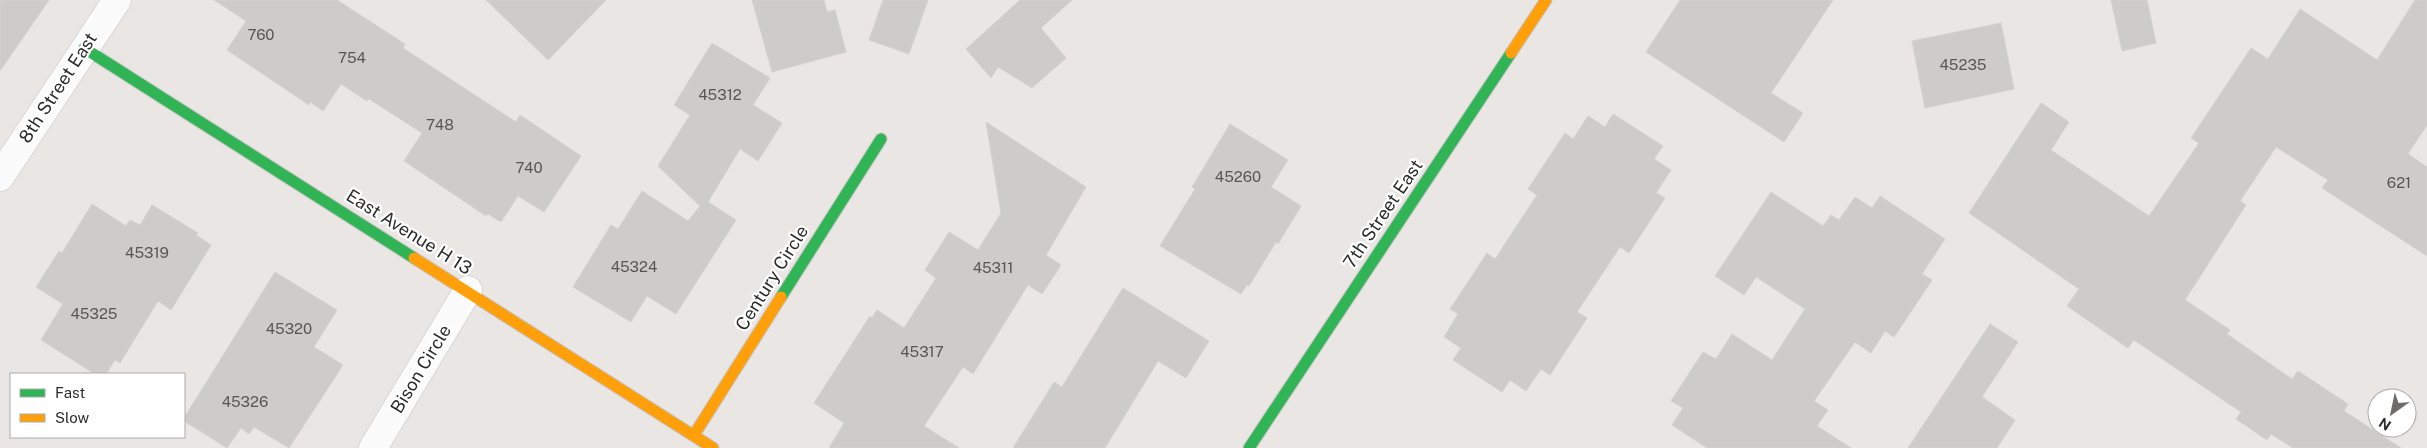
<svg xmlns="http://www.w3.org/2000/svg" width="2427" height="448" font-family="'Public Sans',sans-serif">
  <rect width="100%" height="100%" fill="#e9e6e3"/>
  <!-- building -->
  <g fill="#ceccc9" stroke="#d4d2cf">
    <polygon points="0,0 49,0 0,71"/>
    <polygon points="214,0 337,0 405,44 403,48 516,122 520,115 581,156 544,212 518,196 501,222 488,214 486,216 404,161 422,133 369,99 367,101 341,84 323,111 310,102 309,105 227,50 246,21"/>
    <polygon points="486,0 606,0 548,60"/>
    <polygon points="752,0 824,0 827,12 835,10 846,52 772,72"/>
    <polygon points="883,0 928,0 909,54 869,40"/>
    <polygon points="1020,0 1072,0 1041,28 1066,58 1032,88 998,67 991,78 966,49"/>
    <polygon points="1680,0 1833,0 1771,93 1803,113 1784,142 1646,52"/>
    <polygon points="2111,0 2147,0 2156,43 2122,51"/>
    <polygon points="2415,0 2427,0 2427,125 2408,154 2427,167 2427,256 2322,188 2328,180 2276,147 2240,201 2246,205 2185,300 2230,330 2227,334 2292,379 2298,371 2348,404 2344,411 2401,448 2293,448 2271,434 2267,440 2236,419 2241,412 2134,340 2128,348 2067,306 2079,289 1969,213 2041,103 2069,122 2051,150 2149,216 2199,143 2191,138 2251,48 2268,59 2300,9 2377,60"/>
    <polygon points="2001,23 2014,89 1925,108 1912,41"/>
    <polygon points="712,43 770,78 753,105 782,123 758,161 740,149 708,202 736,220 676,314 647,296 631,322 573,287 611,225 618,229 642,191 688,221 700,206 658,166 690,115 674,105"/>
    <polygon points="1613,114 1663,146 1654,159 1671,170 1656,193 1665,198 1629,253 1620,247 1577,312 1587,318 1550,375 1541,369 1526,391 1510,380 1502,392 1453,360 1461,348 1444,337 1458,314 1450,309 1487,253 1495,259 1537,195 1528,189 1565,133 1573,139 1588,116 1605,127"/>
    <polygon points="986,122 1086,187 1046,255 1061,265 1042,294 1028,285 973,374 963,367 924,426 959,448 829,448 844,423 814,403 870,316 872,318 877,310 904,328 936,278 925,270 949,232 978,250 1001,213"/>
    <polygon points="1230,124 1288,160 1271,187 1301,206 1278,244 1276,242 1249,286 1247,285 1241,294 1160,246 1195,189 1192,187"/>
    <polygon points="1771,192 1823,226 1831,215 1839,220 1855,197 1872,208 1880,196 1945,239 1922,274 1932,280 1894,337 1885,331 1871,353 1855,342 1814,401 1828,410 1817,426 1851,448 1707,448 1672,425 1683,408 1671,401 1703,352 1716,359 1732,334 1772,360 1805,309 1756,277 1744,295 1715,276"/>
    <polygon points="92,204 126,226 130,220 140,225 152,205 198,233 196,235 211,245 171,310 158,301 120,363 115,360 106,374 95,374 41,340 63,304 36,287 59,251 62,253"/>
    <polygon points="275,272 337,310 314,347 343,365 289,448 254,427 249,434 241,428 227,448 184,421 184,418"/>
    <polygon points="1123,288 1209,341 1186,378 1158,361 1105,448 1013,448 1054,382 1062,387"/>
    <polygon points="1990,324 2018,342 1982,397 2015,420 1997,448 1908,448"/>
  </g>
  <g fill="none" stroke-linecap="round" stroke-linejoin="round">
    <defs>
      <g id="street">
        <polyline points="0,177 117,0"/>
        <polyline points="373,448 468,290"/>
      </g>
      <g id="fast">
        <polyline points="84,48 414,258"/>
        <polyline points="781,297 881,139"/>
        <polyline points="1249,448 1511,53"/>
      </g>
      <g id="slow">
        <polyline points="1511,53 1546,0"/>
        <polyline points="414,258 713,448"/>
        <polyline points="694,435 781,297"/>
      </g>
    </defs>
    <!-- street casing -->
    <use href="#street" stroke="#c4c3c3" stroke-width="29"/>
    <!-- fast casing -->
    <use href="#fast" stroke="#c4c3c3" stroke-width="13"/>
    <!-- slow casing -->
    <use href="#slow" stroke="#c4c3c3" stroke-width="13"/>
    <!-- street -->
    <use href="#street" stroke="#fcfbfb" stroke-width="28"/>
    <!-- fast -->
    <use href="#fast" stroke="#30b455" stroke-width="11"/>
    <!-- slow -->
    <use href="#slow" stroke="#ff9f0a" stroke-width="11"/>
  </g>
  <g text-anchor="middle" stroke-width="4.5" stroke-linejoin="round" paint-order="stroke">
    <!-- number labels -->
    <g font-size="15" fill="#565655">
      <text x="261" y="40">760</text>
      <text x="352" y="63">754</text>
      <text x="1963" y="70">45235</text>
      <text x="720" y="100">45312</text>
      <text x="440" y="130">748</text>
      <text x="529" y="173">740</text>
      <text x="1238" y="182">45260</text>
      <text x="2399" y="188">621</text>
      <text x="147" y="258">45319</text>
      <text x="634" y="272">45324</text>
      <text x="993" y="273">45311</text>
      <text x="94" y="319">45325</text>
      <text x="289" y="334">45320</text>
      <text x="922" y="357">45317</text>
      <text x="245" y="407">45326</text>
    </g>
    <!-- street labels -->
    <g font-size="18" fill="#2c2c2c" stroke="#fff">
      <text transform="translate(58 88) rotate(-57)" y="6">8th Street East</text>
      <text transform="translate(1383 214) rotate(-56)" y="6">7th Street East</text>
      <text transform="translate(409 232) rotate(32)" y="6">East Avenue H 13</text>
      <text transform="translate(772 278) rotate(-58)" y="6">Century Circle</text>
      <text transform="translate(421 369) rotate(-59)" y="6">Bison Circle</text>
    </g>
  </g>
  <!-- legend -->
  <rect x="10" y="373" width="175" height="65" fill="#ffffff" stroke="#ababab"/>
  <rect x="20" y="389" width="25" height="8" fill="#30b455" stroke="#ababab"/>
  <text x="55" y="398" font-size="15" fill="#2c2c2c">Fast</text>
  <rect x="20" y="414" width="25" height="8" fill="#ff9f0a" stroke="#ababab"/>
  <text x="55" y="423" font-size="15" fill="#2c2c2c">Slow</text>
  <!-- north arrow -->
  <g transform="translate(2392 413) rotate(213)"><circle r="24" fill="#ffffff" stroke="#ababab"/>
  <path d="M0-4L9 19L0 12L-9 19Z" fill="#6e6d6c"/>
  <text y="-8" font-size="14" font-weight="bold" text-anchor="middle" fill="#2c2c2c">N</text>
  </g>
</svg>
